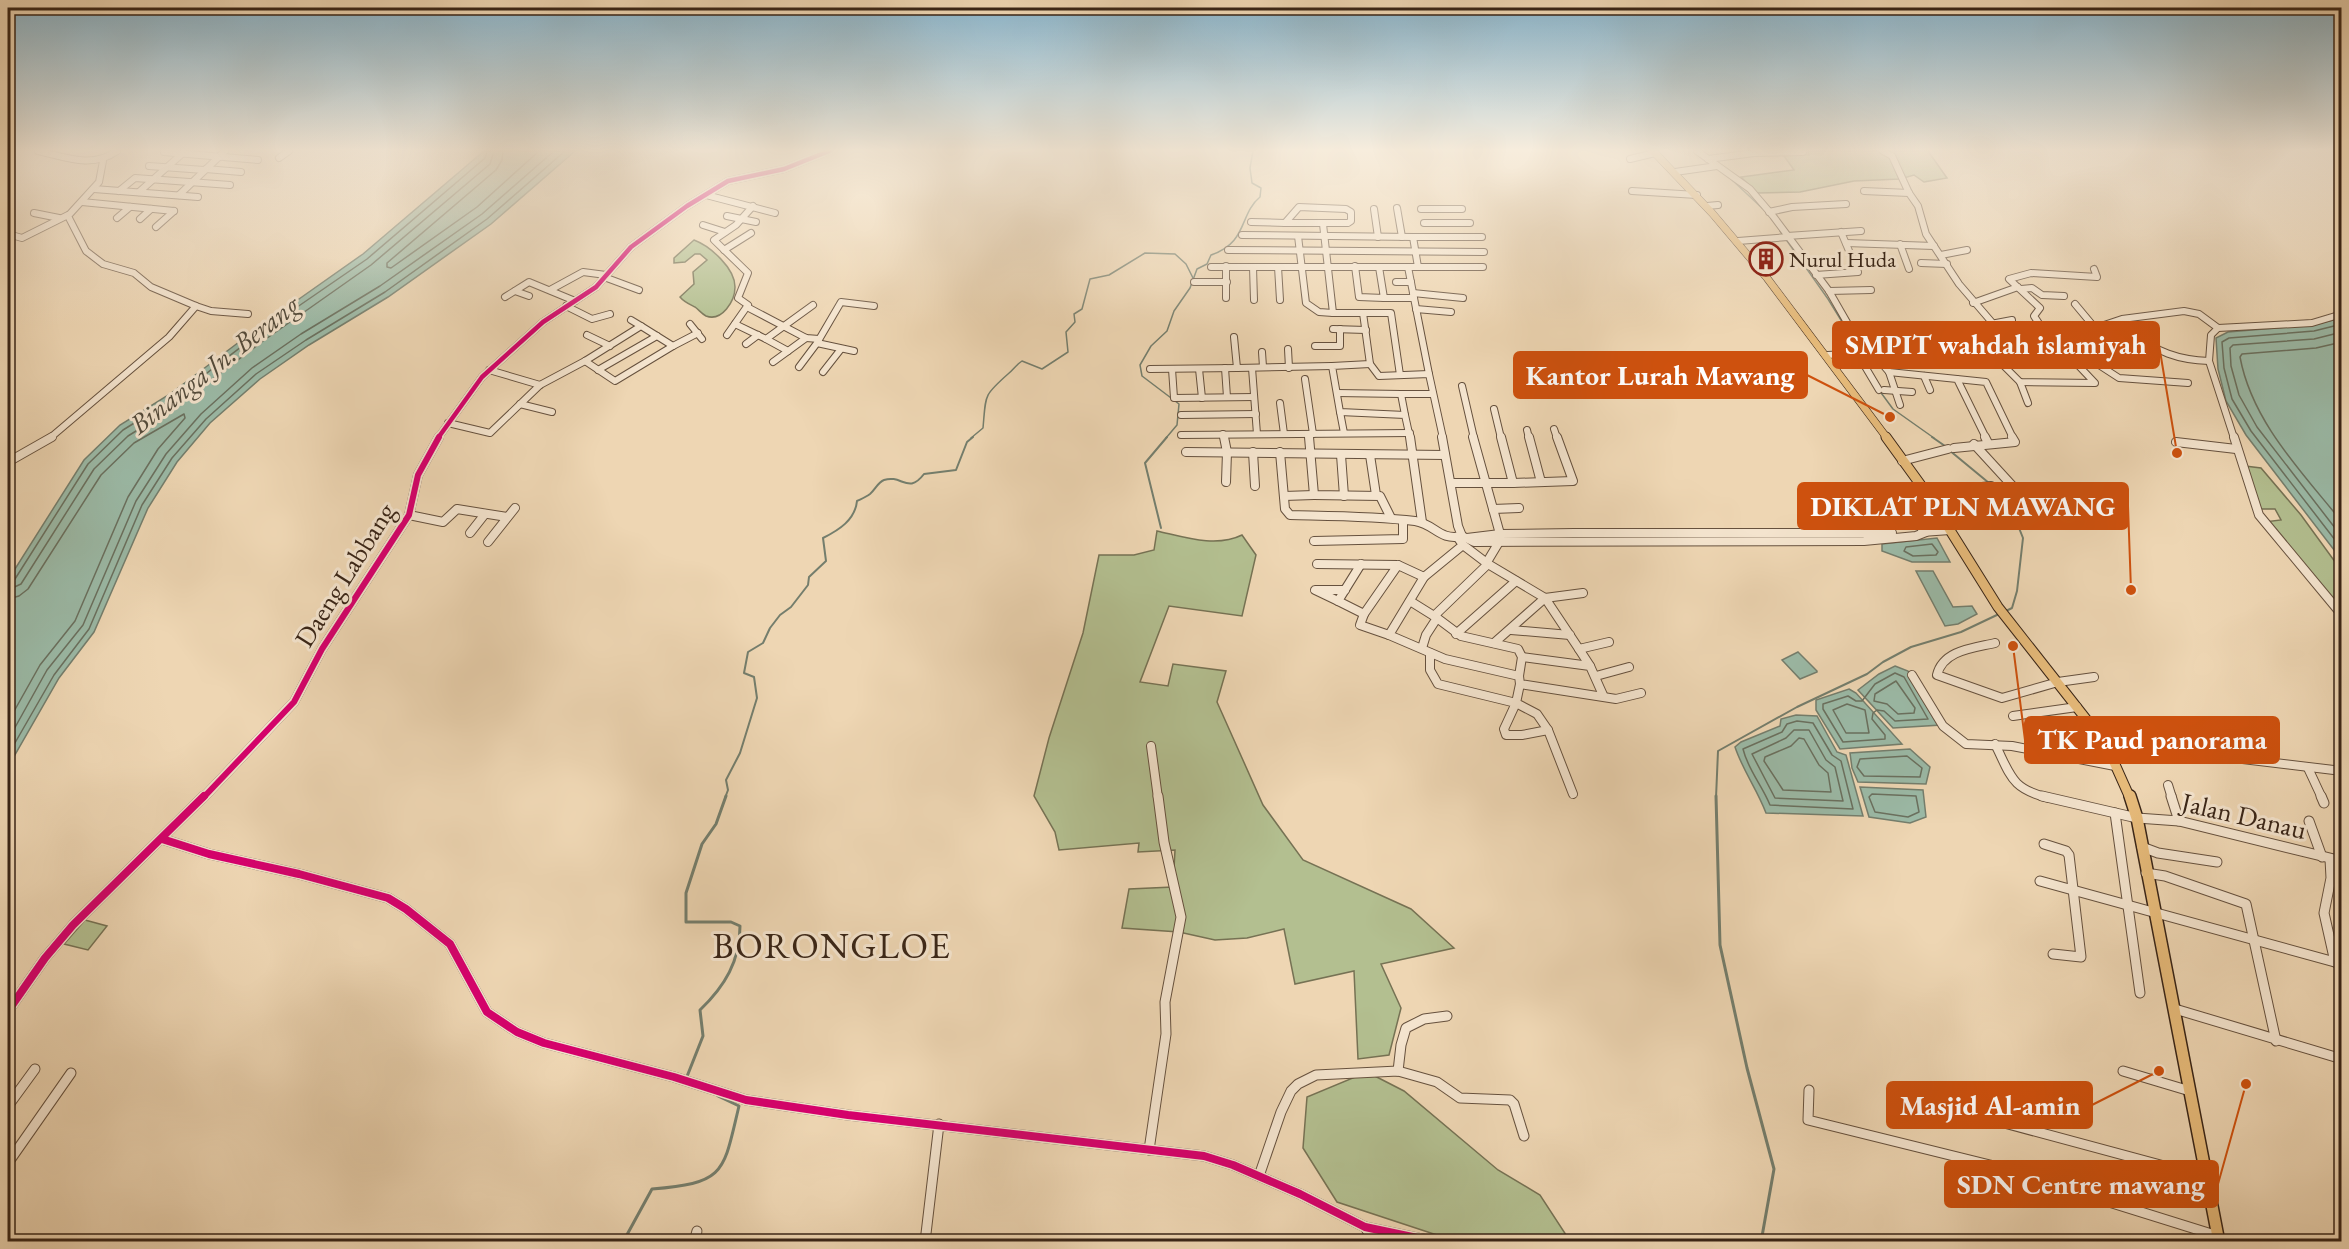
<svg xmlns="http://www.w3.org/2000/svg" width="2349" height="1249" font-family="'EB Garamond',serif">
  <rect width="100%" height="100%" fill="#eed6b3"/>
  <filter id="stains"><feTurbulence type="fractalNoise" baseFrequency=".00333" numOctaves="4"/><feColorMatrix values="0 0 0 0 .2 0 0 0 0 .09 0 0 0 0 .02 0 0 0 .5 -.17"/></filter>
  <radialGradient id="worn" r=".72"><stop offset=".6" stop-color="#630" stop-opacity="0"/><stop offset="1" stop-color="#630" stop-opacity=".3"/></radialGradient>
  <!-- green -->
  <g fill="#b3bf90" stroke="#767254" stroke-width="1.5">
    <polygon points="1808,151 1928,151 1947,178 1924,182 1914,175 1900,179 1854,181 1800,192 1757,193 1741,177 1794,170 1782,153 1809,155"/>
    <path d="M 694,240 C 710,246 735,268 735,287 C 735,301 722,322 706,316 C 702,314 699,310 695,307 C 689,304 684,302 680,297 L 694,284 L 693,272 L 707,260 L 700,254 L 695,254 L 685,262 L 674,263 L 674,258 Z"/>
    <polygon points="2245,466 2261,468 2301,515 2341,570 2341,613 2264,522 2281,520 2275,509 2260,509"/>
    <path d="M 1157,531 C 1184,537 1216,548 1242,535 L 1256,555 L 1242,616 L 1169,606 L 1140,682 L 1168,686 L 1173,664 L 1226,671 L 1217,702 L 1263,805 L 1303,860 L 1411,909 L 1454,948 L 1381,964 L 1401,1008 L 1389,1055 L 1358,1059 L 1354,971 L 1295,984 L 1284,929 L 1247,938 L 1215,940 L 1179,932 L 1122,928 L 1129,889 L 1173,887 L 1175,850 L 1138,852 L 1139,843 L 1059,850 L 1055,832 L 1034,796 L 1049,738 L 1083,633 L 1099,555 L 1134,555 L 1154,550 Z"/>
    <polygon points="85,920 107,926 88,950 64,944"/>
    <polygon points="1367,1072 1404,1091 1498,1170 1540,1195 1570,1241 1455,1241 1337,1202 1303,1148 1307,1097"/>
  </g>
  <!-- water -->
  <g fill="#9bbaa7" stroke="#747e6d" stroke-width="1.5">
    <polygon points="484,151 575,151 491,224 388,297 309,345 260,379 210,423 177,462 148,508 94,632 59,678 8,767 8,580 84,460 120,425 170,394 255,330 363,254"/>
    <polygon points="2341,318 2341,559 2246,435 2226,401 2218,369 2216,338 2228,332 2313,325"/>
    <polygon points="1937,538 1950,562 1912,562 1882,551 1882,544"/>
    <polygon points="1916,571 1933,571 1953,607 1972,606 1977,614 1958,624 1945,626"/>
    <polygon points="1798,652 1817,671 1817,672 1800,679 1782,660"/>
    <polygon points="1895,666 1908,671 1941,725 1893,728 1858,690 1879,674"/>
    <polygon points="1849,689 1856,693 1902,744 1840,749 1816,710 1816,700"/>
    <path d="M 1796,715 L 1817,716 L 1837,752 L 1846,755 L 1863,816 L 1766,813 C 1757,789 1743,771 1735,747 L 1741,742 L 1780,726 L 1781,719 Z"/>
    <polygon points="1910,749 1930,767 1926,784 1858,782 1852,768 1850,753"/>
    <polygon points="1860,787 1923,790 1926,817 1910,823 1869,817"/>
  </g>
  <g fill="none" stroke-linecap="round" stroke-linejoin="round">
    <!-- shore -->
    <g stroke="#6a705f" stroke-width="1.5">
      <polyline points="503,151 502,160 496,170 387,263 387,267 391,268 477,207 539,151"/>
      <polyline points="2342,324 2314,331 2229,338 2222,342 2224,368 2232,399 2251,431 2342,549"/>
      <polyline points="2342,332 2314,339 2233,345 2230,348 2231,366 2239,395 2257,427 2342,537"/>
      <path d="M 2342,342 L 2316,348 L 2242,354 L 2240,357 C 2252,422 2302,472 2342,522"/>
      <polygon points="1932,544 1938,552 1936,555 1913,556 1904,551 1906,547"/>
      <polyline points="8,582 15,579 88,464 123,430 173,399 258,334 367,259 485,158 487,151"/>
      <polyline points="8,590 21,584 94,469 128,436 178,405 263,341 371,265 490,164 494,151"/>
      <polyline points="8,599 19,596 28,589 101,475 134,443 184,414 185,418 158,449 128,497 75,621 40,665 8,722"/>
      <polygon points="1895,673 1904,677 1928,719 1895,721 1884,711 1877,710 1873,713 1872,719 1885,735 1885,739 1843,742 1823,709 1823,704 1848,696 1856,701 1862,701 1875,684"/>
      <polygon points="1896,681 1915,708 1914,713 1898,714 1887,704 1874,701 1875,694"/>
      <polygon points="1847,704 1865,710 1869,733 1846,733 1833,710"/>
      <path d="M 1797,721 L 1813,723 L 1832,755 L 1841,761 L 1853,809 L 1770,805 C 1762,785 1748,770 1743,749 L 1782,732 L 1787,724 Z"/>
      <polygon points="1794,730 1809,730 1826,760 1835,767 1843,801 1775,798 1752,754 1786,738"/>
      <polygon points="1799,738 1804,739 1819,765 1828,773 1831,792 1783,790 1764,761 1765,757 1791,746"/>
      <polyline points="8,740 47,670 83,625 136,501 166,454 201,414 252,368 301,334 380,286 482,214 554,151"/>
      <polyline points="8,755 54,675 89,629 142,505 172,458 206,419 256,374 306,340 385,292 487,219 565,151"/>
      <polygon points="1907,756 1922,768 1920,777 1864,776 1857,767 1860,759"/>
      <polygon points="1872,794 1916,796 1919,812 1908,817 1875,812 1869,797"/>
    </g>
    <!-- stream-far2 -->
    <g stroke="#747e6d" stroke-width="1.5">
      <polyline points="1731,179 1762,208"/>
      <polyline points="1780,231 1828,299 1857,346 1858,352"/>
      <polyline points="1879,390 1893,409 1934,438"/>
      <path d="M 971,438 L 983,428 C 986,395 983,396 1008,374 C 1014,369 1016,365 1022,361 L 1042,369 L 1068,352 L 1066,332 L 1075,322 L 1074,314 L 1082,309 L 1090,279 L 1109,275 L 1145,253 L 1175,254 L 1186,264 L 1193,278"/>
      <path d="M 1166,438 L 1177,425 L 1179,404 L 1142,376 L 1140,365 L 1151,346 L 1167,331 L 1174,311 L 1190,288 L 1197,269 L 1207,264 L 1211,255 C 1248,243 1239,214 1260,197 L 1261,188 L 1252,183 L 1250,168 L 1253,151"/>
    </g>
    <!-- stream-far1 -->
    <g stroke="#747e6d" stroke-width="2">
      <polyline points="1932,437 1945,446"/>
      <polyline points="1949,450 1989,483"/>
      <polyline points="1993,487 1997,491 2005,513 2015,518 2023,538 2017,591 2012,608 2004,612"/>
      <polyline points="1161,528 1145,463 1167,437"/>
      <path d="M 725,798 L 728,790 L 726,780 L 740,753 L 757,698 L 754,677 L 744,673 L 748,652 L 763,643 L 770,628 L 780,615 L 791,607 L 808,585 L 809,577 L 826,561 L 823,538 C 839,530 855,520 857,501 C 861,499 866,497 870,494 C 875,490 878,482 884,480 C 902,474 908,495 924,474 L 956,470 L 967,442 L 973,437"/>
      <polyline points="1716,798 1718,751 1797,707 1867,674 1883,662 1911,647 1961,632 1999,614"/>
    </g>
    <!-- stream -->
    <g stroke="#747e6d" stroke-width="3">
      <polyline points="1716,796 1720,945 1747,1068 1774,1169 1761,1242"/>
      <path d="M 686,1079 L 703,1036 L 700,1010 C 725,986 740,961 740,926 L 731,922 L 686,922 L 686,893 L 702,844 L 716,824 L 726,796"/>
      <path d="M 623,1242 L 652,1189 C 726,1183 723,1173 739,1106 L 718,1096"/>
    </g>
    <defs>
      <g id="minor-far2">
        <path d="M 38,151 C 65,157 92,169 117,151"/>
        <polyline points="1697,151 1750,189 1773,216 1829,291 1864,352"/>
        <polyline points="1883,151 1892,156 1909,193 1918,206 1926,234 1959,284 2014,348"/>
        <polyline points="164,152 258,160"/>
        <polyline points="279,158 289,151"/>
        <polyline points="1630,159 1655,153"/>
        <polyline points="1708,159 1754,153 1803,152"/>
        <polyline points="103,161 99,182 68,216 86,251 103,264 134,273 151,287 196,306 211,311 248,314"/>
        <polyline points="149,166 204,170"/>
        <polyline points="206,169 241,172"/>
        <polyline points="1675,172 1717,166"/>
        <polyline points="94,189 198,197"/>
        <polyline points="119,191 135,178 230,185"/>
        <polyline points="1632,191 1697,195"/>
        <polyline points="1864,191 1909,193"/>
        <polyline points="139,192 183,153"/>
        <polyline points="179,195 225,151"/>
        <polyline points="706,195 775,213"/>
        <polyline points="82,202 174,211"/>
        <polyline points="1707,206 1718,205"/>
        <polygon points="1299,207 1346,209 1351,212 1351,221 1348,223 1285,223"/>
        <polyline points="1397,208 1402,237"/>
        <polyline points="1374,209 1378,237"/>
        <polyline points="1421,209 1462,209"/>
        <polyline points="1769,212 1792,207 1846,204"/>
        <polyline points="34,213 59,218"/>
        <polyline points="727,216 756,222"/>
        <polyline points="117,218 130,207"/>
        <polyline points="140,219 151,209"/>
        <polyline points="1251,222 1285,223"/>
        <polyline points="1424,223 1470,223"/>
        <polyline points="1323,224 1333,313 1363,313 1370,364 1332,366 1340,412 1405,415 1410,438"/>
        <polyline points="703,225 725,232"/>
        <polyline points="156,227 174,211"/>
        <polyline points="8,234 22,238 68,215"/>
        <polyline points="1242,235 1413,237 1418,267"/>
        <polyline points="1298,236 1306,303 1319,312 1333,313"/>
        <polyline points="1787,236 1861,231"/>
        <polyline points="1413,237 1482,237"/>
        <polyline points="1738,241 1788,237"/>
        <polyline points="1846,243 1934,246"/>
        <polyline points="1900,244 1909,269"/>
        <polyline points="724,250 751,233"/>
        <polyline points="1228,250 1484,252"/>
        <polyline points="1941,255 1967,250"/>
        <polyline points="1921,263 1947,264"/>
        <polyline points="1226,266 1226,298"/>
        <polyline points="1355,266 1359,297 1384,298 1379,267"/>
        <polyline points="1211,267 1253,267"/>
        <polyline points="1278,267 1280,300"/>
        <polyline points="1816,275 1858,272 1841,232"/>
        <polyline points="604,277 639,290"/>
        <polyline points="1194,282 1227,282"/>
        <polyline points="1396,282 1411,282"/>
        <polyline points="2021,289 2032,288 2042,295 2064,296"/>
        <polyline points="550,290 583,272 606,275"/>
        <polyline points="515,291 529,296"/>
        <polyline points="1829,291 1871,290"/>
        <polyline points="1413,293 1463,298"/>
        <polyline points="505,297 529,282 575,301"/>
        <polyline points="1384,298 1414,298 1408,267"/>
        <polyline points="1414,298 1429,374"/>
        <polyline points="1254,300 1253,267 1483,267"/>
        <polyline points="1973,303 2018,287"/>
        <polyline points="2075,304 2095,328"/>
        <polyline points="566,306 592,319 610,314"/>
        <polyline points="747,307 806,338 819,339"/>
        <polyline points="1416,309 1451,312"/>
        <polyline points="1363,313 1391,313 1400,375"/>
        <polyline points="631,320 641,326"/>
        <polyline points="690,324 702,339"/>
        <polyline points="735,324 766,339 813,305"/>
        <polyline points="1975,327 2012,320"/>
        <polyline points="1333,329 1366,330"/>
        <path d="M 2133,332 C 2155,352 2179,360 2209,361"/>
        <polyline points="587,335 610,346"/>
        <polyline points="727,335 748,305 738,298 748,273 714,240 736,225 753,206"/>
        <polyline points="1234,337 1237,368 1332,366"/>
        <polyline points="766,339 788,351"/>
        <polyline points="2062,341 2119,378 2188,383"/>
        <polyline points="817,343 854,351"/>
        <polyline points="746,344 758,335"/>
        <polyline points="1315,346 1340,346 1340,329"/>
        <polyline points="1288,349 1289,368"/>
        <polyline points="1262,352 1263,367"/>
        <polyline points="1872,352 1889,372 1957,379 1986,438"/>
        <polyline points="1857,353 1879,390"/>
        <polyline points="1991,353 2020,382 2095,383 2040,325 2034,316 2040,308 2009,279 2031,273 2097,277 2094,269"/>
        <polyline points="1828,355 1877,352 1971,358 2014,348 2041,346 2055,340 2061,333 2095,328 2122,319 2184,311 2199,314 2218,328"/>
        <polyline points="585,361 615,381 673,346"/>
        <polyline points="773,362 806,338"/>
        <polyline points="1370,364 1379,376 1429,374 1443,438"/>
        <polyline points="799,367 817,343 841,302 874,306"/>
        <polyline points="1225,368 1227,397"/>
        <polyline points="1252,368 1257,434"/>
        <polyline points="1150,369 1237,368"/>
        <polyline points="1172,369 1174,398 1254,397"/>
        <polyline points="1199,369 1202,398"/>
        <polyline points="489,370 540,385"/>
        <polyline points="598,370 657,336"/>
        <polyline points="823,372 841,349"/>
        <polyline points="1889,372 1900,405"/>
        <polyline points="1924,376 1930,390"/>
        <polyline points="1305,379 1313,434"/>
        <polyline points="1957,379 1986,382 2013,438"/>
        <polyline points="2020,382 2028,403"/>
        <polyline points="1462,386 1474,438"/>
        <polyline points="1884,390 1912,392"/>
        <polyline points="1337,393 1401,394 1405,415"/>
        <polyline points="1401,394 1433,394"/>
        <polyline points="1280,403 1284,434"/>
        <polyline points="520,404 552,412"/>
        <polyline points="1494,409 1501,438"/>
        <polyline points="1340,412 1344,433"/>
        <polyline points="1181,415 1256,414"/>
        <polyline points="448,423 490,433 540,385 585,361 641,326 673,346 698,333"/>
        <polyline points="1554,429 1557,438"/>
        <polyline points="1527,430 1529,438"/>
        <polyline points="1223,434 1224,438"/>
        <polyline points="1309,434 1309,438"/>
        <polyline points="1181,435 1410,433"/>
        <polyline points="50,438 169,337 196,306"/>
        <polyline points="438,438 482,377 543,322 596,287 631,247 687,206 728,181 784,169 829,151"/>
        <polyline points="2234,438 2209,361 2211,335 2218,328 2312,323 2342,314"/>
      </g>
      <g id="minor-far1">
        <polyline points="1224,437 1227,452 1226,482"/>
        <polyline points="1309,437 1314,495 1380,496 1391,518"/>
        <polyline points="1410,437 1422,522"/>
        <polyline points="1442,437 1458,526 1462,536 1474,542 1864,541 1916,536 1926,532"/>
        <polyline points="1473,437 1500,534"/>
        <polyline points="1529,437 1541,482"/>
        <polyline points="1985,437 1988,443"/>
        <polyline points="2234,437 2259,515 2342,615"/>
        <polyline points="2176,442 2236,449"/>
        <polyline points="1974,444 2018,492"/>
        <polyline points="1954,448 2015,442 2012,437"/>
        <polyline points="1186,452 1445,455"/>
        <polyline points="1253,452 1255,486"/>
        <path d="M 1280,452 L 1285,509 L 1290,515 C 1332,516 1374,516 1415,521 C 1435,524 1439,541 1462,536"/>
        <polyline points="1341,455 1344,496"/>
        <polyline points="1370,455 1376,495"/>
        <polyline points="1902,461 1948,449"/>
        <polyline points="8,462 52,437"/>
        <polyline points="1452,483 1513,483 1501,437"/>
        <polyline points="1513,483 1573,481 1557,437"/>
        <polyline points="1927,493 1991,486"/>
        <polyline points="1284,496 1314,495"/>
        <polyline points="1493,509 1519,508"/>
        <polyline points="409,515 443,522 457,509 507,517"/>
        <polyline points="1922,532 1950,530"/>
        <polyline points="470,533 485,514"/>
        <polyline points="1467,538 1500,534 1574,533 1892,533"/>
        <polyline points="1314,541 1403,539 1403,522"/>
        <polyline points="488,542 515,508"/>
        <polyline points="1487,562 1499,542"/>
        <polyline points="1317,564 1398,565 1424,577 1463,545 1458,538"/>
        <polyline points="1361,564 1338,601 1364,614 1398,565"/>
        <polyline points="1488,564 1545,598 1579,649"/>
        <polyline points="1424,577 1389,635 1445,659 1519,676 1520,684 1616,699 1641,693"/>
        <polyline points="1338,601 1315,590 1345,590"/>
        <polyline points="1410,601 1434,616"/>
        <polyline points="1364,614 1360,625 1389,635"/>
        <polyline points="1437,618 1461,636 1518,649 1522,657 1519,676"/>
        <polyline points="1511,630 1570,635"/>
        <polyline points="1456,634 1516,581"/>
        <polyline points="1494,643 1545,598 1583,593"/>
        <path d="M 1995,643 C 1974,648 1943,650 1937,675 L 2002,698 L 2058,682 L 2094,677"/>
        <polyline points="1422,648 1426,635 1437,618 1434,616 1488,564 1463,545"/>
        <polyline points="1430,653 1430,670 1438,684 1516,703 1504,729 1506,735 1522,735 1548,730"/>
        <polyline points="1522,657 1590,666 1603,695"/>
        <polyline points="1590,666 1579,649 1609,642"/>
        <polyline points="1912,675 1943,726 1966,744 2012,746 2115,766"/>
        <polyline points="1596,676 1629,667"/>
        <polyline points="1520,684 1516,703 1537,714 1548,730 1573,794"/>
        <polyline points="2013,716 2077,707"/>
        <polyline points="2208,735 2224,759"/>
        <polyline points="2101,742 2342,771"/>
        <path d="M 1995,744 C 2011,776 2011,789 2049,798"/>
        <polyline points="1151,746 1158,798"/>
        <polyline points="2308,768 2322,798"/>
        <polyline points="2168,785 2172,798"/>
        <polyline points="203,798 294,702 322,649 409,515 418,475 439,437"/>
      </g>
      <g id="minor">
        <polyline points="2042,796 2137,818 2179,821 2342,861"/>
        <polyline points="2171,796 2179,821"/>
        <polyline points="2321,796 2324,803"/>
        <polyline points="2115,813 2140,993"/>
        <polyline points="2309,821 2322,857"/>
        <polyline points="162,839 209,854 299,874 388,898 406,909 450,944 487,1012 517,1032 544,1043 674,1077 746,1100 848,1115 1204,1156 1233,1165 1300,1194 1365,1227 1436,1242"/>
        <polyline points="2044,844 2066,851 2069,855 2081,957 2053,954"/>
        <polyline points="2142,847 2158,853 2217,862"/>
        <polyline points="2330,859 2331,878 2324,913 2335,962"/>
        <polyline points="2146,873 2165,876 2246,904 2276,1041"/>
        <polyline points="2040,881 2342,964"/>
        <polyline points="2175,1009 2342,1059"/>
        <polyline points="8,1011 45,958 73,925 204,796"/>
        <polyline points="1398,1071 1401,1045 1406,1028 1424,1019 1447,1016"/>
        <polyline points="2123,1071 2190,1091"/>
        <polyline points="1809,1090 1808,1120 1990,1165 2218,1236"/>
        <polyline points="8,1106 35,1069"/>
        <polyline points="1960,1111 2205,1177"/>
        <polyline points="1149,1150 1166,1034 1165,1002 1181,917 1164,842 1158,796"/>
        <polyline points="8,1163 71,1073"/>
        <polyline points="1259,1176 1281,1112 1291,1091 1298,1084 1316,1075 1398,1071 1437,1082 1460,1098 1510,1100 1514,1104 1524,1136"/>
        <polyline points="1365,1227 1374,1242"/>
        <polyline points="694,1242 697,1231"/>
        <polyline points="925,1242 939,1124"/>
      </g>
      <polyline id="major-far2" points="1653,151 1712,213 1767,278 1887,438"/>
      <polyline id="major-far1" points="1886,437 1928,495 1998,607 2097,733 2113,760 2130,798"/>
      <polyline id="major" points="2130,796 2137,818 2219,1242"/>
    </defs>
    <!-- minor-far2 casing -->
    <use href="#minor-far2" stroke="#66513e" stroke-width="8"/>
    <!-- minor-far1 casing -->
    <use href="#minor-far1" stroke="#66513e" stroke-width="10"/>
    <!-- minor casing -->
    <use href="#minor" stroke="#66513e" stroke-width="11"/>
    <!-- major-far2 casing -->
    <use href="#major-far2" stroke="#392517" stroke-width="8"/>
    <!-- major-far1 casing -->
    <use href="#major-far1" stroke="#392517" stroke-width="11"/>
    <!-- major casing -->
    <use href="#major" stroke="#392517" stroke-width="14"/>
    <!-- minor-far2 -->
    <use href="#minor-far2" stroke="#f4e4ce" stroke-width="6"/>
    <!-- minor-far1 -->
    <use href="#minor-far1" stroke="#f4e4ce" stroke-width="8"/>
    <!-- minor -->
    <use href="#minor" stroke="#f4e4ce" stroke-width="9"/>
    <!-- major-far2 -->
    <use href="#major-far2" stroke="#e7bb7a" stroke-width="7"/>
    <!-- major-far1 -->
    <use href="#major-far1" stroke="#e7bb7a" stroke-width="9"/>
    <!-- major -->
    <use href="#major" stroke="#e7bb7a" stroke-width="11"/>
    <defs>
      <polyline id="cycleway-far2" points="438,438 482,377 543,322 596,287 631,247 687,206 728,181 784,169 829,151"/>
      <polyline id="cycleway-far1" points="203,798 294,702 322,649 409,515 418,475 439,437"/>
      <g id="cycleway">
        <polyline points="162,839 209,854 299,874 388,898 406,909 450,944 487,1012 517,1032 544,1043 674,1077 746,1100 848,1115 1204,1156 1233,1165 1300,1194 1365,1227 1436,1242"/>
        <polyline points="8,1011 45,958 73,925 204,796"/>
      </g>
    </defs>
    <!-- cycleway-far2 casing -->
    <use href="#cycleway-far2" stroke="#f4e4ce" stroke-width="8"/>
    <!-- cycleway-far1 casing -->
    <use href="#cycleway-far1" stroke="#f4e4ce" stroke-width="10"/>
    <!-- cycleway casing -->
    <use href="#cycleway" stroke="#f4e4ce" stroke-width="11"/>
    <!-- cycleway-far2 -->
    <use href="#cycleway-far2" stroke="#d6006c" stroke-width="4.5"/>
    <!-- cycleway-far1 -->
    <use href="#cycleway-far1" stroke="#d6006c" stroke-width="6"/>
    <!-- cycleway -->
    <use href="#cycleway" stroke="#d6006c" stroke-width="8"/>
  </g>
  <!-- sky -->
  <linearGradient id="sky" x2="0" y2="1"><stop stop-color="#89b6ce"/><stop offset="0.46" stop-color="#f7eddd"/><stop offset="1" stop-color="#f7eddd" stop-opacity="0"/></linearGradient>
  <rect width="2349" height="326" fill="url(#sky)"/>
  <!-- icons -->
  <defs>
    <symbol id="building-ring" viewBox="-11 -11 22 22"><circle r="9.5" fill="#f4e4ce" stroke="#8f2418" stroke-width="1.5"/><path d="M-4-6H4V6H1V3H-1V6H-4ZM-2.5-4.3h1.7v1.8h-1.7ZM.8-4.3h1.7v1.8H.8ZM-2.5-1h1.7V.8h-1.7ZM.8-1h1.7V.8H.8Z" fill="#8f2418"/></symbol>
  </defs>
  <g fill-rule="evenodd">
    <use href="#building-ring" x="1747" y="240" width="38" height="38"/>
  </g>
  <g text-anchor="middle" stroke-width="6" stroke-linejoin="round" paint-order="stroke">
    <!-- far-poi labels -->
    <g font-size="22" fill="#392517" stroke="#f4e4ce" text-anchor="start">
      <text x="1789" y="267">Nurul Huda</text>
    </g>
    <!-- street labels -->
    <g font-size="27" fill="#392517" stroke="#f4e4ce">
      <text transform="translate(345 575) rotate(-58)" y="9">Daeng Labbang</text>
      <text transform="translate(2244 816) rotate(13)" y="9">Jalan Danau</text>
    </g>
    <!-- water labels -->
    <g font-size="28" font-style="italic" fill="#524a3b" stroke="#f4e4ce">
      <text transform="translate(214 364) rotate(-38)" y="10">Binanga Jn. Berang</text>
    </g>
    <!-- near-quarter labels -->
    <g font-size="36" letter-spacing="1.5" fill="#392517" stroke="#f4e4ce">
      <text x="832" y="958">BORONGLOE</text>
    </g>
  </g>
  <!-- callouts -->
  <path fill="none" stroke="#ce510e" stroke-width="2" d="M2177 453L2159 345M1890 417L1807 375M2131 590L2128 506M2013 646L2025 740M2159 1071L2092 1105M2246 1084L2218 1184"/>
  <g fill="#ce510e" stroke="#f4e4ce" stroke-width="2">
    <circle cx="2177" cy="453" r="6"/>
    <circle cx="1890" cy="417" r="6"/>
    <circle cx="2131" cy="590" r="6"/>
    <circle cx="2013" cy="646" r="6"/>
    <circle cx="2159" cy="1071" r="6"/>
    <circle cx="2246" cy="1084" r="6"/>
  </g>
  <g fill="#ce510e" stroke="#ce510e" stroke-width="2">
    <rect x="1833" y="322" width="326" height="46" rx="6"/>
    <rect x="1514" y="352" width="293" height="46" rx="6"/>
    <rect x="1798" y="483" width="330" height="46" rx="6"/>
    <rect x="2025" y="717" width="254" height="46" rx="6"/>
    <rect x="1887" y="1082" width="205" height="46" rx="6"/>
    <rect x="1945" y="1161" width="273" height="46" rx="6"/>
  </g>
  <g font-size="28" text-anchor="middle" font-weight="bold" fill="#fff">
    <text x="1996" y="354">SMPIT wahdah islamiyah</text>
    <text x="1660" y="385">Kantor Lurah Mawang</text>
    <text x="1963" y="516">DIKLAT PLN MAWANG</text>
    <text x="2152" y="749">TK Paud panorama</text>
    <text x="1990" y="1115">Masjid Al-amin</text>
    <text x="2081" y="1194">SDN Centre mawang</text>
  </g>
  <!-- margin -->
  <rect width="2349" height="1249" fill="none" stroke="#eed6b3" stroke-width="30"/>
  <rect x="9" y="9" width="2331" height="1231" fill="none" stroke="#392517" stroke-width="3"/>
  <rect x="15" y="15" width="2319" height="1219" fill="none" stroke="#392517" stroke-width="1.5"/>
  <rect width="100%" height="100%" filter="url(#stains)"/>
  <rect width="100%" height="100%" fill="url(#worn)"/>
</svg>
